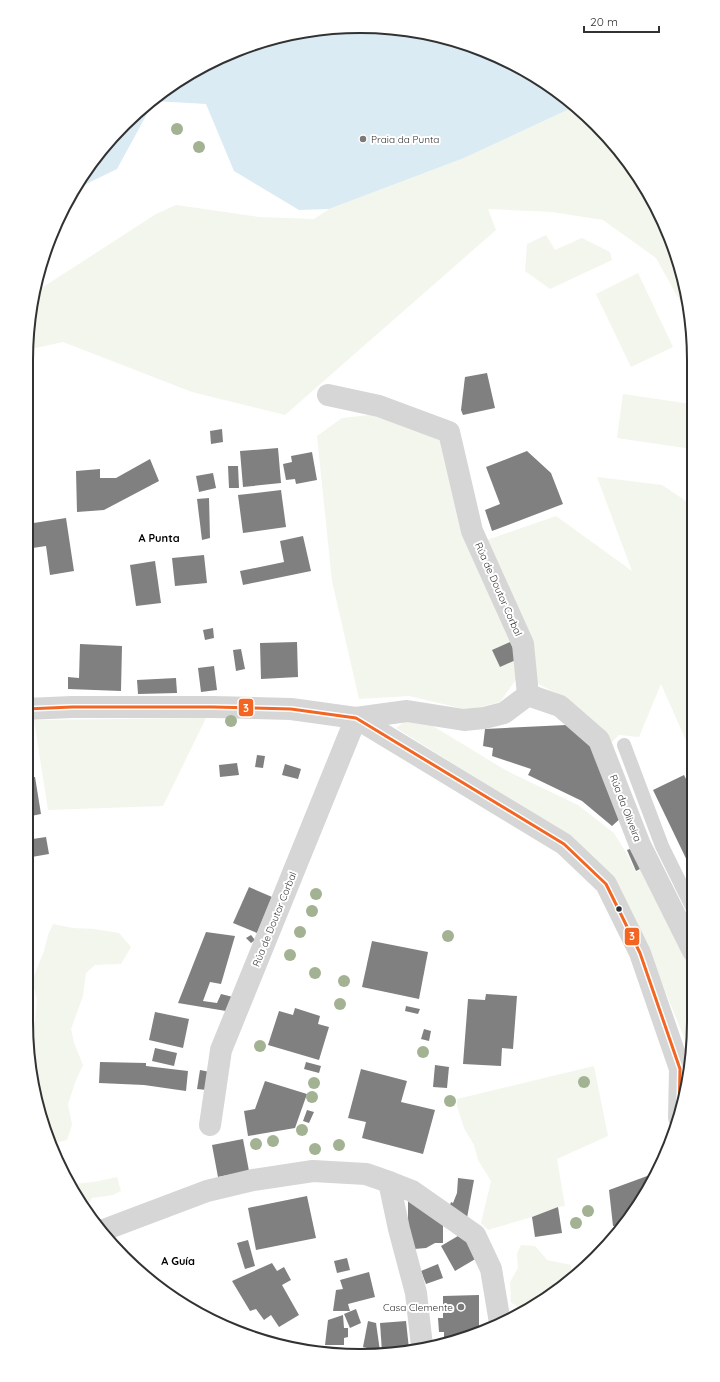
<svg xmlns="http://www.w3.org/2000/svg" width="720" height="1382" font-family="Quicksand,sans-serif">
  <rect width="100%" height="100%" fill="#fff"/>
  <!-- green -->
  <g fill="#f3f6ed">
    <polygon points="576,106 625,157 669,232 691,316 691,321 656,258 603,220 552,212 488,209 496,230 285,415 192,392 63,342 27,350 27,338 34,293 156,214 176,205 259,217 314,219 329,209 464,158"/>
    <polygon points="546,235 555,250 582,238 610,252 612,260 550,289 525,271 527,244"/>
    <polygon points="638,273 673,347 631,367 596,294"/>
    <polygon points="623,394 691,404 692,449 617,438"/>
    <polygon points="379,414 440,438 467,547 556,516 632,571 597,477 662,485 692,505 692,754 661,684 639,737 619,735 608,746 561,696 520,674 500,702 468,710 409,696 359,699 332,581 317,436 342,418"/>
    <polygon points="206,718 163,806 48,810 34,720"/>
    <polygon points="408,719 428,723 507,771 578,805 614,833 625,851 636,872 645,868 693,966 693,1044 690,1064 690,1052 648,949 571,837 396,728"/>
    <polygon points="53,924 73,928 95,929 119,933 131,947 121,964 95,965 86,973 83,996 71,1029 74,1043 83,1065 76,1080 68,1104 72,1125 67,1140 52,1144 44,1130 28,1032 35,1021 37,999 32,981 44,951 48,935"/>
    <polygon points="594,1066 608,1136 557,1159 565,1206 558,1207 532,1217 488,1230 481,1223 491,1181 478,1160 474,1145 464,1128 457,1106 457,1099"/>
    <polygon points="117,1177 121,1191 113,1195 92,1198 86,1208 73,1184 94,1182"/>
    <polygon points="521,1245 535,1246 547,1260 571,1265 572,1278 521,1310 511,1302 510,1282 518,1268 517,1254"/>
  </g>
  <!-- water -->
  <polygon fill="#daebf4" points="382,27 447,37 508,61 576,106 464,158 329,209 299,210 234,171 206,104 154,101 117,169 80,187 78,185 95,156 140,109 193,71 253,44 317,29"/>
  <!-- building -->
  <g fill="#808080">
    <polygon points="487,373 495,408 463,415 461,410 465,377"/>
    <polygon points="222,429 223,442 211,444 210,431"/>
    <polygon points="278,448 281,483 243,487 240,451"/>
    <polygon points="527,451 551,473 563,504 492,531 485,510 500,504 486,467"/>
    <polygon points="312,452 317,480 296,484 295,479 286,480 283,464 292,462 291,456"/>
    <polygon points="150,459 159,481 104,510 77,512 76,471 100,469 100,478 116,478"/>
    <polygon points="228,466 238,466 239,488 229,488"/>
    <polygon points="213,473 216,488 199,492 196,476"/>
    <polygon points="281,490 286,527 243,533 238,495"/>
    <polygon points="209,498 210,538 202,540 197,499"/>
    <polygon points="66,518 74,571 50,575 46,546 26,549 27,524"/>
    <polygon points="303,536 311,571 243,585 240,571 284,562 280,541"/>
    <polygon points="204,555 207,583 175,586 172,558"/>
    <polygon points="155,561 161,603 136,606 130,565"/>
    <polygon points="213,628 214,638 205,640 203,630"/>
    <polygon points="297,642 298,677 261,679 260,643"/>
    <polygon points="510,642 518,659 500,667 492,650"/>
    <polygon points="80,644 122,646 121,691 68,689 68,677 79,678"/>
    <polygon points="241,649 245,669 236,671 233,650"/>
    <polygon points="214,666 217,690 201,692 198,668"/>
    <polygon points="176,678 177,693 138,694 137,680"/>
    <polygon points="566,725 590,742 622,817 612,826 582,801 528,775 531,769 492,756 493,748 483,746 485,729"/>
    <polygon points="257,755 265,756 263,768 255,767"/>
    <polygon points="237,763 239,775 220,777 219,765"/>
    <polygon points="285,764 301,769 298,779 282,775"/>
    <polygon points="684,775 693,793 693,873 653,790"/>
    <polygon points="35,777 41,814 26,817 26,778"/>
    <polygon points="46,837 49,854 26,858 26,840"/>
    <polygon points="635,847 644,867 636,871 627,850"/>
    <polygon points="249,887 272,897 257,933 233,923"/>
    <polygon points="206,932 235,936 221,984 210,982 203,1001 217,1003 221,994 233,997 226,1011 178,1003"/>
    <polygon points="251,935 255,940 251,943 246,938"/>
    <polygon points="372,941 428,952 419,999 362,987"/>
    <polygon points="486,994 517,996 513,1049 502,1048 501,1066 463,1064 468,999 485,1000"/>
    <polygon points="406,1006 420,1009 418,1014 405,1011"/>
    <polygon points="295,1008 320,1016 318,1024 329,1027 319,1060 268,1045 279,1011 293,1015"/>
    <polygon points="155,1012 189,1019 183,1048 149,1040"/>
    <polygon points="424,1029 431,1031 429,1041 421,1039"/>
    <polygon points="155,1048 177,1053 174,1066 152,1061"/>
    <polygon points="100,1062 146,1063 146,1066 188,1071 186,1091 144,1085 99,1083"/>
    <polygon points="306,1062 321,1066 319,1073 304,1069"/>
    <polygon points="435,1065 449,1067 447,1088 433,1087"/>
    <polygon points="361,1069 407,1081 401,1102 435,1110 423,1154 362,1138 366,1122 348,1118"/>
    <polygon points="200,1070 210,1072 207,1090 197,1089"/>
    <polygon points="265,1081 307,1094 295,1128 248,1136 244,1111 255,1109"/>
    <polygon points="307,1110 314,1112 309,1123 303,1121"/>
    <polygon points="243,1139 249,1171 218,1177 212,1145"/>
    <polygon points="658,1172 625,1225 613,1226 609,1190"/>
    <polygon points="458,1178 474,1180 467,1218 449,1208 451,1202 453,1203 457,1193"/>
    <polygon points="307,1196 316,1238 256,1250 248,1208"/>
    <polygon points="408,1200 443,1217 443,1243 435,1243 426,1248 414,1249 408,1245"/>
    <polygon points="558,1207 562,1233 535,1237 532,1217"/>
    <polygon points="463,1233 477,1258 455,1271 441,1246"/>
    <polygon points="248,1240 255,1266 245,1269 237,1243"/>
    <polygon points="347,1258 350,1270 337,1273 334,1261"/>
    <polygon points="272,1263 277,1271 284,1267 291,1280 282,1285 299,1315 279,1327 271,1315 264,1320 256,1309 250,1311 232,1281"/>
    <polygon points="438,1264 443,1278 426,1284 421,1271"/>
    <polygon points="589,1264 579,1274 578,1265"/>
    <polygon points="369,1272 375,1297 348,1304 350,1311 333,1311 336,1290 343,1289 340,1280"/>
    <polygon points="479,1295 479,1333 444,1341 444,1332 439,1332 438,1318 443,1318 443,1296"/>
    <polygon points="356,1309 361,1323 350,1328 344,1314"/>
    <polygon points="343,1315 344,1328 348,1328 348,1337 344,1338 344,1345 325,1345 328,1320"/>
    <polygon points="368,1321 376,1323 380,1351 363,1347"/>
    <polygon points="406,1321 409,1349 382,1352 380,1323"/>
  </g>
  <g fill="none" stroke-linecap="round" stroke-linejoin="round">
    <!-- lane -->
    <g stroke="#d6d6d6" stroke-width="14">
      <polyline points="69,198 69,199"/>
      <polyline points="624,745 662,846 693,909"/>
    </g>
    <!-- street -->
    <g stroke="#d6d6d6" stroke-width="22">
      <polyline points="528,695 560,706 599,740 640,845 693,951"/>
      <polyline points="26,709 72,707 213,707 291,709 356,718 564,844 606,884 640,953 680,1069 679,1118"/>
      <polyline points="210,1125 221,1050 356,718 407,711 464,720 484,718 504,713 528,695 523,644 472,531 449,432 379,406 328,395"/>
      <polyline points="389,1182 412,1191 475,1235 491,1269 500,1323"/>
      <polyline points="101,1231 207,1191 253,1180 313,1171 366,1174 389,1182 399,1229 416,1293 422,1346"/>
    </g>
    <defs>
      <polyline id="bus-1" points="26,709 72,707 213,707 291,709 356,718 564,844 606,884 640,953 680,1069 679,1118"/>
    </defs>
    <!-- bus-1 casing -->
    <use href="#bus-1" stroke="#fff" stroke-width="6"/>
    <!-- bus-1 -->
    <use href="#bus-1" stroke="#f26522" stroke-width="3"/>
  </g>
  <!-- trees -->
  <g fill="#a3b293">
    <circle cx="177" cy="129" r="6"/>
    <circle cx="199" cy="147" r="6"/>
    <circle cx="231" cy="721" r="6"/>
    <circle cx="316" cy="894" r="6"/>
    <circle cx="312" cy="911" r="6"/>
    <circle cx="300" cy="932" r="6"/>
    <circle cx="448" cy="936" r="6"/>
    <circle cx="290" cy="955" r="6"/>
    <circle cx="315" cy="973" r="6"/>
    <circle cx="344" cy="981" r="6"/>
    <circle cx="340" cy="1004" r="6"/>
    <circle cx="260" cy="1046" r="6"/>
    <circle cx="423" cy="1052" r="6"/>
    <circle cx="584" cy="1082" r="6"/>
    <circle cx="314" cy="1083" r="6"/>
    <circle cx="312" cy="1097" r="6"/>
    <circle cx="450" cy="1101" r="6"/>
    <circle cx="302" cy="1130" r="6"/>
    <circle cx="273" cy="1141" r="6"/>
    <circle cx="256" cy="1144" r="6"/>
    <circle cx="339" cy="1145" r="6"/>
    <circle cx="315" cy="1149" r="6"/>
    <circle cx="588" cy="1211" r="6"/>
    <circle cx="576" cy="1223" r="6"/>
  </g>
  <!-- markers -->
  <g fill="#7a7a7a" stroke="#fff" stroke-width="1.5">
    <circle cx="363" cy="139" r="4"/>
    <circle cx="461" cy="1307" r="4"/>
  </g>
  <circle fill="#323232" stroke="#fff" stroke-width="1.5" cx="619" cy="909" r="3.5"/>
  <g text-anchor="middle" stroke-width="4" stroke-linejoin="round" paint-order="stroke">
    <!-- poi labels -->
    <g font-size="10" fill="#323232" stroke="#fff" text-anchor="start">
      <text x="371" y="143">Praia da Punta</text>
      <text x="453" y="1311" text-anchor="end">Casa Clemente</text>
    </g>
    <!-- street labels -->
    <g font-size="10" fill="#323232" stroke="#fff">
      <text transform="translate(499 589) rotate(66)" y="4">Rúa de Doutor Corbal</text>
      <text transform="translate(626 808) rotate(69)" y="4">Rúa da Oliveira</text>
      <text transform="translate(274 919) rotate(-68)" y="4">Rúa de Doutor Corbal</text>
    </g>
    <!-- neighbourhood labels -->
    <g font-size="11" font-weight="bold" fill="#000" stroke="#fff">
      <text x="159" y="542">A Punta</text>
      <text x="178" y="1265">A Guía</text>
    </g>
  </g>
  <!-- crop -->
  <path d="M0 0H720V1382H0ZM360 33H360A327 327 0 0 1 687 360V1022A327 327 0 0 1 360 1349H360A327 327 0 0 1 33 1022V360A327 327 0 0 1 360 33Z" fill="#fff" fill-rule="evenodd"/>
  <path fill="none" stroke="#323232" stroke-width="2" d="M360 33H360A327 327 0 0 1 687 360V1022A327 327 0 0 1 360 1349H360A327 327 0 0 1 33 1022V360A327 327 0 0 1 360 33Z"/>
  <g stroke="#fff" stroke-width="1.5">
    <rect x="238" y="698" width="16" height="19" rx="4" fill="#f26522"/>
    <rect x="624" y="927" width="16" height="19" rx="4" fill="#f26522"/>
  </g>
  <g font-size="11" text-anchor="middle" font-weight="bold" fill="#fff">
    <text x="246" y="712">3</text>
    <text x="632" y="940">3</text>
  </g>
  <!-- scale -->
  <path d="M584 26v6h75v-6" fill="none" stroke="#323232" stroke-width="2"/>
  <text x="590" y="26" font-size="12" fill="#323232" stroke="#ffffff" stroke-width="3" paint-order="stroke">20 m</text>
</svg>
